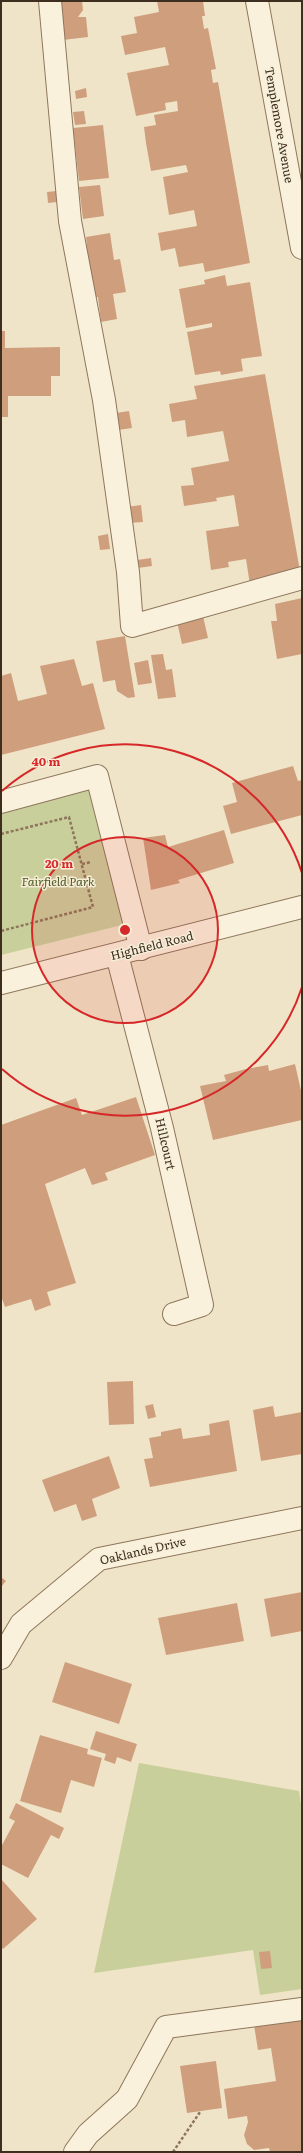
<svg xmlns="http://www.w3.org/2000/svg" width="303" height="2153" font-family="Literata,serif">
  <rect width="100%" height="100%" fill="#f0e4c8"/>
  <!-- green -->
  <g fill="#c9cf9b">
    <polygon points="92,786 126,924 1,955 1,809"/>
    <polygon points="139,1763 299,1791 302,1811 302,1989 260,1995 253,1950 94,1973"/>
  </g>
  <!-- building -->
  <g fill="#cf9f7d">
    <polygon points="60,1 82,1 83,10 78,17 86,17 88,37 63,40"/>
    <polygon points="157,1 203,1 205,16 202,16 203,22 204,29 208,28 216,69 211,70 213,83 218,82 250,263 205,272 203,263 179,267 175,248 161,251 158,233 197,226 194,210 169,215 163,177 188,172 186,165 151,171 146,143 144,127 156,125 154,115 178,111 177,101 165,103 166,110 136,116 127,73 169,65 165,47 125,55 121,36 137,33 134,17 159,12"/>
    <polygon points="86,88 87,97 76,99 75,91"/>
    <polygon points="84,111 86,124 75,125 73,112"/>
    <polygon points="103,125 109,178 79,181 73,128"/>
    <polygon points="100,185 104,216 83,219 79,187"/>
    <polygon points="56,191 57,202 48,203 47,192"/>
    <polygon points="110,233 114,260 120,259 126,292 113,294 117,319 101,322 98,297 92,299 86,237"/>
    <polygon points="225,275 227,286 250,282 262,356 241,359 243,371 221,375 220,371 195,375 187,332 212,327 212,323 186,328 179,289 205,284 204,280"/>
    <polygon points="1,331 5,331 5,348 60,347 60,376 51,376 51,396 8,396 8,417 1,417"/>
    <polygon points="265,374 300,571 250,585 246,559 228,562 229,567 211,570 206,531 239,526 234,495 216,498 217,501 184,506 181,486 194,485 191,468 229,461 223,431 187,437 185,420 172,422 169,404 197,399 194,386"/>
    <polygon points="129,411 132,428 118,430 116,413"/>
    <polygon points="141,505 143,522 128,523 126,507"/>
    <polygon points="108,534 110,549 100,550 98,536"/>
    <polygon points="151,558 152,566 138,568 137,560"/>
    <polygon points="302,598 302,654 277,659 271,621 277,621 275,604"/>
    <polygon points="203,616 208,638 182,644 177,622"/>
    <polygon points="125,636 135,697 128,698 117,691 115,680 103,682 96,641"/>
    <polygon points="163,654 166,670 172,669 176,697 158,699 151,655"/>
    <polygon points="74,659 82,686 93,683 105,729 1,755 1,676 11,673 18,701 47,694 40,666"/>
    <polygon points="148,660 152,683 138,685 134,663"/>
    <polygon points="293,766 298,781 302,780 302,815 231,834 223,806 237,802 232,783"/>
    <polygon points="224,830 234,863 178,880 180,883 151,890 143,838 165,835 168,847"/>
    <polygon points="295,1064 302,1095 302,1120 213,1140 200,1086 226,1081 224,1075 246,1069 268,1065 269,1071"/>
    <polygon points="136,1097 155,1155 105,1173 108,1180 92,1185 85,1168 45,1184 76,1283 47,1292 51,1305 35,1311 31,1299 5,1307 1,1296 1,1125 76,1098 82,1115"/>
    <polygon points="133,1381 134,1424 109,1425 107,1382"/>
    <polygon points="153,1404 156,1417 148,1419 145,1406"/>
    <polygon points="273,1406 275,1417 302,1412 302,1454 261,1461 253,1410"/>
    <polygon points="229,1420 237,1471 150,1487 144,1459 153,1458 149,1438 161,1436 161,1432 181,1428 183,1439 210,1435 209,1424"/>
    <polygon points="109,1456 120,1488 92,1499 97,1516 82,1521 76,1504 54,1512 42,1480"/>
    <polygon points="1,1577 6,1581 1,1587"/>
    <polygon points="302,1592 302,1631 271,1637 264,1599"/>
    <polygon points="237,1603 244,1641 166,1655 158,1618"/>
    <polygon points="65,1662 132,1684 119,1724 52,1702"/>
    <polygon points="96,1731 137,1744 131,1762 117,1757 115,1764 104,1760 106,1754 90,1749"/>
    <polygon points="40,1735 88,1749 87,1754 102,1758 94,1787 71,1780 61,1813 20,1801"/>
    <polygon points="16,1803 64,1828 59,1839 51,1835 28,1878 1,1864 1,1847 15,1821 9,1818"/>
    <polygon points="1,1879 37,1919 3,1949 1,1947"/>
    <polygon points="270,1951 272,1968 261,1969 259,1952"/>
    <polygon points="302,2019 302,2152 270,2152 269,2148 254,2150 247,2144 244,2135 248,2122 247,2116 228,2119 224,2089 276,2081 271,2048 258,2050 254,2025"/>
    <polygon points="216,2061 222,2108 187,2113 180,2066"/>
  </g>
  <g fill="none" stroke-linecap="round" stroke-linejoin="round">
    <defs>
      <g id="minor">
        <polyline points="50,1 70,221 104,400 128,572 132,626 302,578"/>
        <polyline points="257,1 302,248"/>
        <polyline points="1,802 97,776 141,949"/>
        <polyline points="117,955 162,1128 202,1305 174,1314"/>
        <polyline points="1,983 302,907"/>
        <polyline points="1,1658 21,1624 99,1559 302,1518"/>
        <polyline points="75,2152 88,2134 127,2099 166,2027 302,2009"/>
      </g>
    </defs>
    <!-- minor casing -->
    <use href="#minor" stroke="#8d765c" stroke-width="24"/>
    <!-- path -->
    <g stroke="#8d765c" stroke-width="2.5" stroke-dasharray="3 2" stroke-linecap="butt">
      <polyline points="1,834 69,817 93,907 1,931"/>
      <polyline points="82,864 91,862"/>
      <polyline points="173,2152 200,2112"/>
    </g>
    <!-- minor -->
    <use href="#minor" stroke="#faf1dc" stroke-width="22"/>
  </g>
  <!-- distance rings -->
  <circle cx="125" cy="930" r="93" fill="#d62828" fill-opacity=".12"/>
  <g fill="none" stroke="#d62828" stroke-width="2">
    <circle cx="125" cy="930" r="93"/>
    <path d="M302 987A186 186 0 0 1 2 1069M2 791A186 186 0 0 1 302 873"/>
  </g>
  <g text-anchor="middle" stroke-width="3" stroke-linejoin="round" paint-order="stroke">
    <!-- street labels -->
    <g font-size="12" fill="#3d2e20" stroke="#f7eed8">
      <text transform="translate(279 125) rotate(80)" y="4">Templemore Avenue</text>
      <text transform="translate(152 946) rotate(-14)" y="4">Highfield Road</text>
      <text transform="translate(165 1144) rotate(77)" y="4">Hillcourt</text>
      <text transform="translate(143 1551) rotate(-13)" y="4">Oaklands Drive</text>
    </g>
    <!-- park labels -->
    <g font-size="12" font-style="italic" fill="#4d5a26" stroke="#f7eed8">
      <text x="58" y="886">Fairfield Park</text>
    </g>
  </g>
  <circle cx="125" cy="930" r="6" fill="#d62828" stroke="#f7eed8" stroke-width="2"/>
  <g font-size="12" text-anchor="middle" font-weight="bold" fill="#d62828" stroke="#f7eed8" stroke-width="3" stroke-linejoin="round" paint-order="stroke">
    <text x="46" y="766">40 m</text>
    <text x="59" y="868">20 m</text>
  </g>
  <!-- border -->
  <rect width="303" height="2153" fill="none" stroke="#3d2e20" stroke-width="4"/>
</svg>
